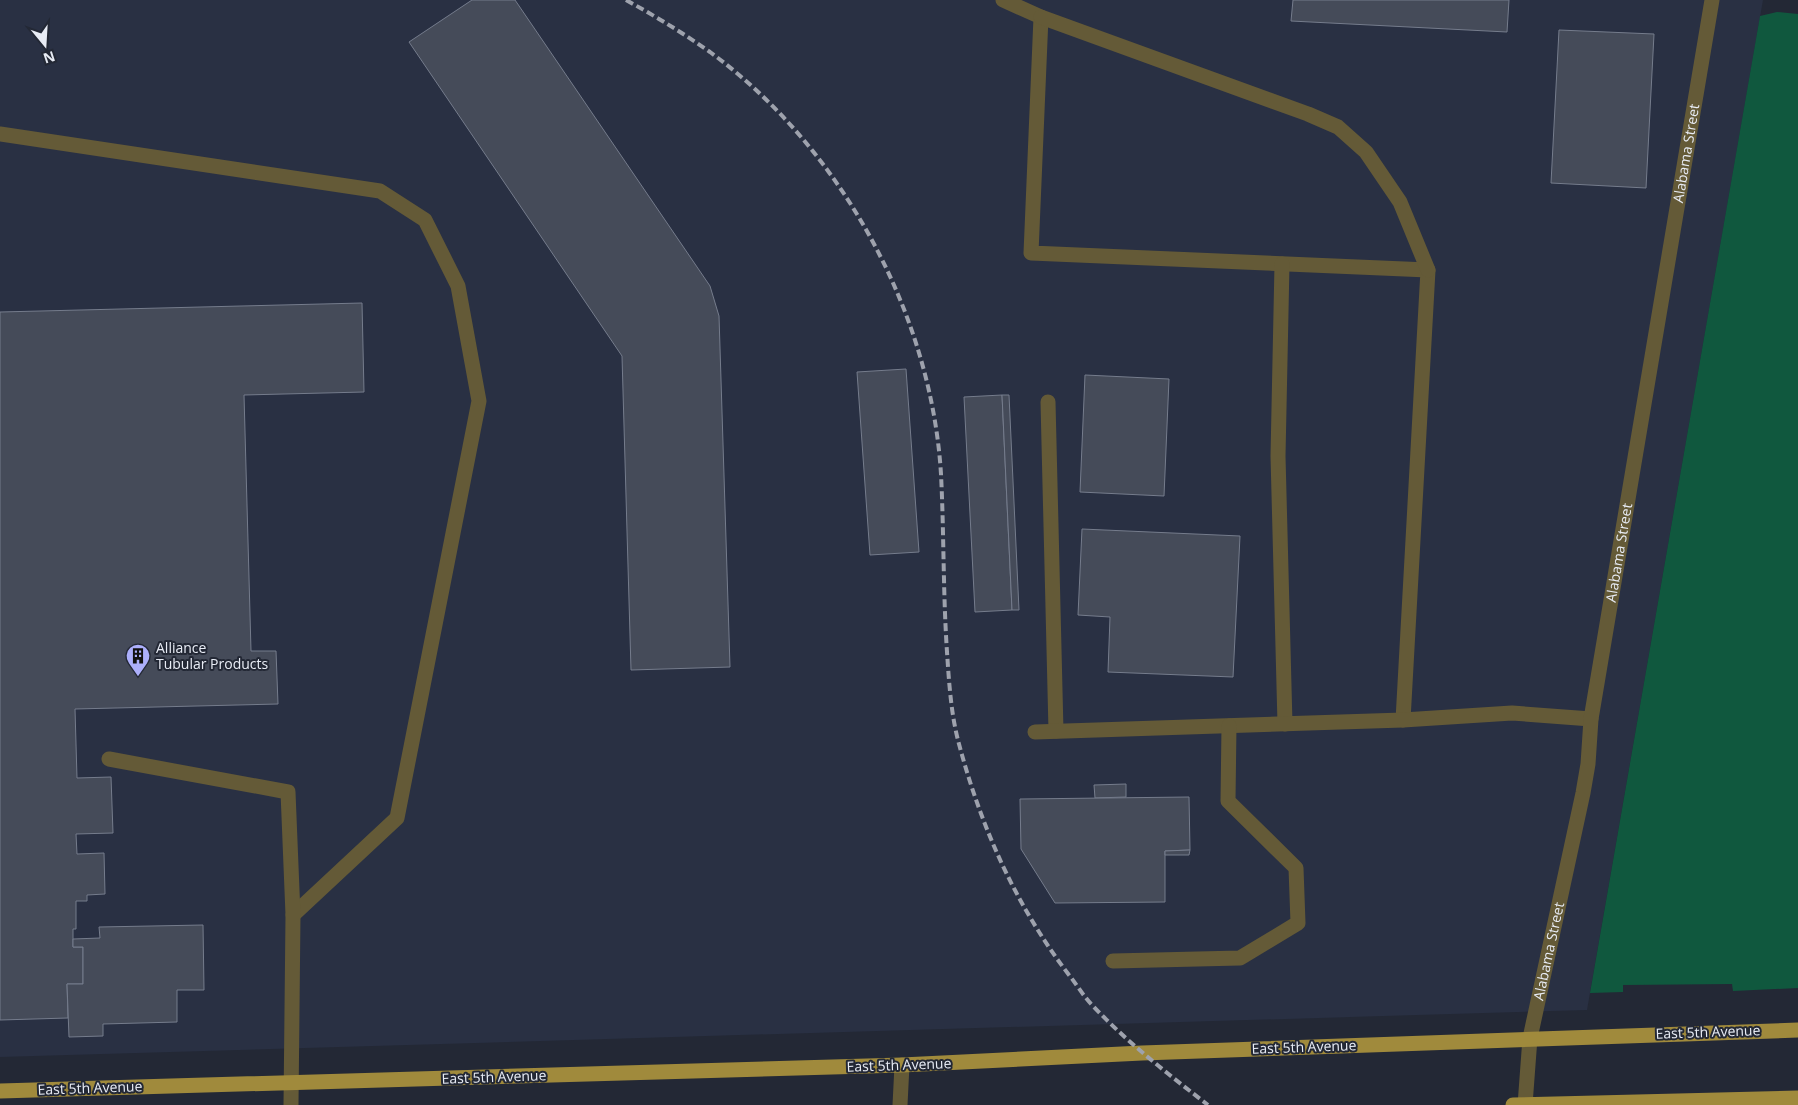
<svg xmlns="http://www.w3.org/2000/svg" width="1798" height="1105" font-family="'Open Sans',sans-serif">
  <rect width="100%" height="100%" fill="#232835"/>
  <!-- built -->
  <polygon fill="#293043" points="0,0 1763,0 1587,1010 0,1057"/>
  <!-- green -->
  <polygon fill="#10583e" points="1777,12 1798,14 1798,988 1733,991 1732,984 1623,985 1623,992 1590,993 1760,16"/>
  <!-- building -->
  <g fill="#454b59" stroke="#757c8c">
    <polygon points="472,0 515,0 710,286 719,316 730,667 631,670 622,356 409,42"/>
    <polygon points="1293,0 1509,0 1507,32 1291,21"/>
    <polygon points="1559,30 1654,34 1646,188 1551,183"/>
    <polygon points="362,303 364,392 244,395 251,651 276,651 278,704 75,709 77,778 111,777 113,833 76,834 77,854 104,853 105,894 87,895 87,901 76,901 76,929 73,929 73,947 83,947 83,984 67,984 68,1018 0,1020 0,312"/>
    <polygon points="906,369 919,552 870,555 857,372"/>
    <polygon points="1085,375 1169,379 1164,496 1080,492"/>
    <polygon points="1002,395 1012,610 975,612 964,397"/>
    <polygon points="1002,395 1009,395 1019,610 1012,610"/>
    <polygon points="1082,529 1240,536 1233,677 1108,672 1110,617 1078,615"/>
    <polygon points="1126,784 1126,797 1095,798 1094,785"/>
    <polygon points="1189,797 1190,850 1165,851 1165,902 1055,903 1021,849 1020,799"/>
    <polygon points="1190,850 1189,855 1165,855 1165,851"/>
    <polygon points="203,925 204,990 177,990 177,1022 103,1024 103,1036 69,1037 67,984 83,984 83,947 73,947 73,939 100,938 99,927"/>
  </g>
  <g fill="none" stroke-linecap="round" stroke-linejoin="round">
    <!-- minor -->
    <g stroke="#645a37" stroke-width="15">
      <polyline points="1003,0 1041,17 1031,253 1428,270 1403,720"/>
      <polyline points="1041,17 1308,114 1338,127 1366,152 1400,202 1428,270"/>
      <polyline points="0,134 380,191 425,220 458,286 479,401 397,818 293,915"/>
      <polyline points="1282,264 1278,456 1285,724"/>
      <polyline points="1048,402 1056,731"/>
      <polyline points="1035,732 1403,720 1512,713 1591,719"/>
      <polyline points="109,759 288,792 293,915 291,1105"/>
      <polyline points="1113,961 1240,958 1298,923 1296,868 1228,801 1229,726"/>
      <polyline points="900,1105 902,1065"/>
      <path id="s1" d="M 1525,1105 L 1530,1038 L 1583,793 L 1588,764 L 1591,719 L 1712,0"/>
    </g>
    <!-- major -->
    <g stroke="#a08a3c" stroke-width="15">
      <polyline points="0,1091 902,1065 1142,1053 1798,1030"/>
      <polyline points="1513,1105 1798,1098"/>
    </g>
    <!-- rail -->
    <path stroke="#9ea2ad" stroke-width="4" stroke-dasharray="8 4" stroke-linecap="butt" d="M 626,0 C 655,16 683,33 710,52 C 841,148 931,312 941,474 C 944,533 943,593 947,652 C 949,682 951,715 959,744 C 981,827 1016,906 1069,975 C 1077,985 1084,997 1093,1006 C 1128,1043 1168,1074 1208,1105"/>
  </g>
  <!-- icons -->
  <defs>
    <symbol id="building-pin" viewBox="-11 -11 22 30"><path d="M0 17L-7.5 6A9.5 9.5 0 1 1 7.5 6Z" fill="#acaffb" stroke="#232835"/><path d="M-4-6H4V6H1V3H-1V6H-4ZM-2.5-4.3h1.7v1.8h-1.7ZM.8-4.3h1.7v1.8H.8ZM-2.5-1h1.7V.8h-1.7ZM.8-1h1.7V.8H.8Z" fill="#111"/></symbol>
  </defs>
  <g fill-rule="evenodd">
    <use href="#building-pin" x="124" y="642" width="28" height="38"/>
  </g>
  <g text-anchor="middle" stroke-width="4" stroke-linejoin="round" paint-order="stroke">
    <!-- street labels -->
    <g font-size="14" fill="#e8ecf5" stroke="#232835">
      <text dy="5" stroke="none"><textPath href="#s1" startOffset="966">Alabama Street</textPath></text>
      <text dy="5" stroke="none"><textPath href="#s1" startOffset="561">Alabama Street</textPath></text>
      <text dy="5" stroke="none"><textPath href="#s1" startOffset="156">Alabama Street</textPath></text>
      <text transform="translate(1708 1032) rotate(-2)" y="5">East 5th Avenue</text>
      <text transform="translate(1304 1047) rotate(-2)" y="5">East 5th Avenue</text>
      <text transform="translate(899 1065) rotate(-2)" y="5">East 5th Avenue</text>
      <text transform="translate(494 1077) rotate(-2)" y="5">East 5th Avenue</text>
      <text transform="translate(90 1088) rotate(-2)" y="5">East 5th Avenue</text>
    </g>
    <!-- poi labels -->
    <g font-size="14" fill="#e8ecf5" stroke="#232835" text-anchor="start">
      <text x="156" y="653">Alliance<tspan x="156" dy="16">Tubular Products</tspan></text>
    </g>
  </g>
  <!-- north arrow -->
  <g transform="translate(45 45) rotate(162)" stroke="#232835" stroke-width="4" paint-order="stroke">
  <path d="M0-4L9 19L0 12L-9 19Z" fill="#e8ecf5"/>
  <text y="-8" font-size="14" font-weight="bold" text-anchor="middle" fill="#e8ecf5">N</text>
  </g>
</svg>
